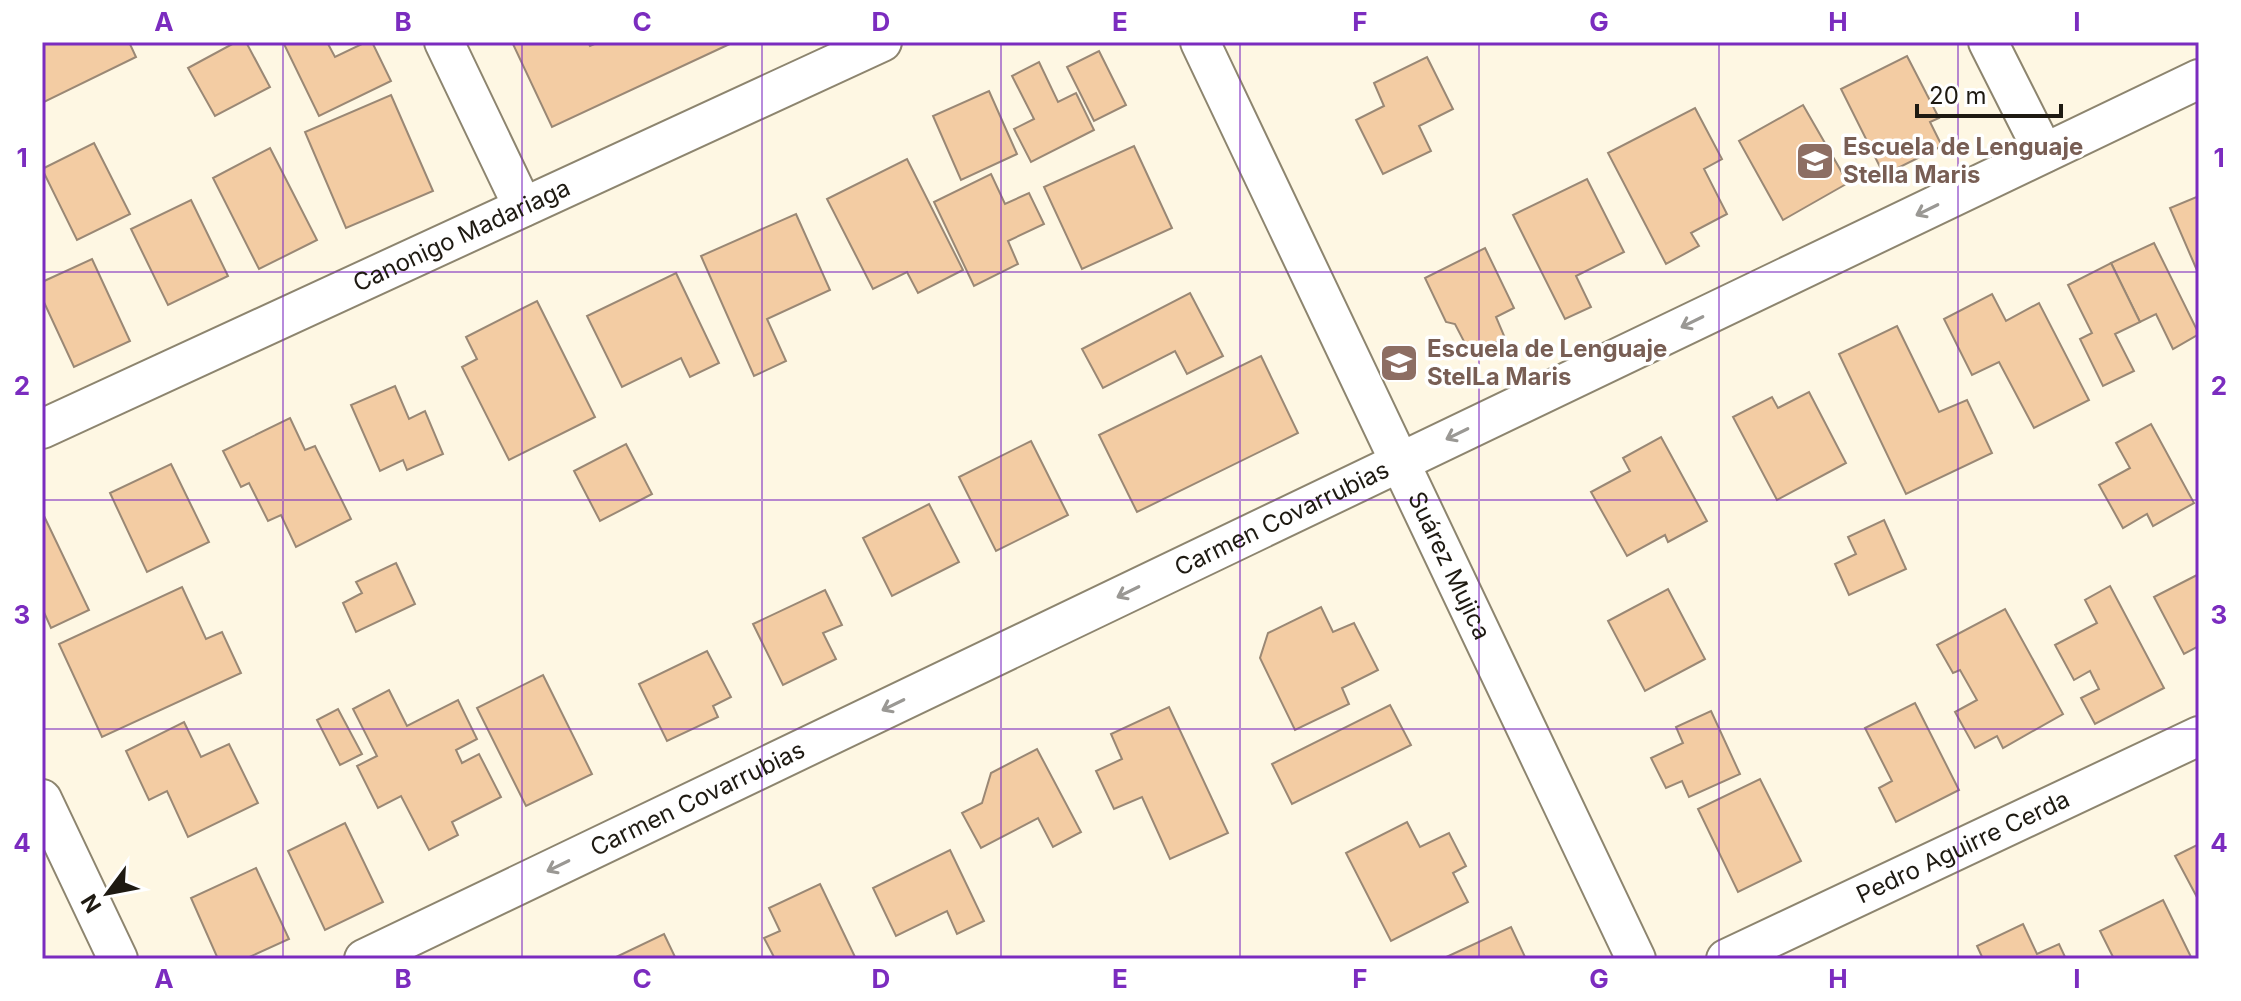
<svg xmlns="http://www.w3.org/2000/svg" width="2241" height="1001" font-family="Inter,sans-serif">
  <rect width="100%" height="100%" fill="#fef7e3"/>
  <!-- building -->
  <g fill="#f3cca3" stroke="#9a8875" stroke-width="2">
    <polygon points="42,42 129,42 136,57 42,103"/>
    <polygon points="236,42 246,42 270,87 215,116 188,68"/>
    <polygon points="283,42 327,42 335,57 366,42 372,42 391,81 319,116"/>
    <polygon points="512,42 588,42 590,46 599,42 734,42 552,127"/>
    <polygon points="1099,51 1126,105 1094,121 1067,67"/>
    <polygon points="1907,56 1939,118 1930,122 1942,146 1884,175 1841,89"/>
    <polygon points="1427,57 1453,109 1419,126 1431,151 1383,174 1356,120 1384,106 1374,83"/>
    <polygon points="1039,62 1058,102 1076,93 1094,130 1031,162 1014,129 1034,119 1012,76"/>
    <polygon points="989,91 1017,154 961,180 933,116"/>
    <polygon points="391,95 433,191 346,228 305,132"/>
    <polygon points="1803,105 1848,183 1783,220 1739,141"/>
    <polygon points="1695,108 1722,159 1704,169 1727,214 1691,233 1699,246 1666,264 1608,153"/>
    <polygon points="94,143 130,214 77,240 42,169"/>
    <polygon points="1134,146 1172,228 1082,269 1044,187"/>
    <polygon points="270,148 317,240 259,269 213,178"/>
    <polygon points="907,159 963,270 918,293 907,272 873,289 827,199"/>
    <polygon points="991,174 1005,204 1029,193 1044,224 1008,241 1018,264 974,286 934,202"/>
    <polygon points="1587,179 1624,252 1576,276 1591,307 1565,319 1513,215"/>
    <polygon points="2199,196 2199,275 2170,208"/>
    <polygon points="191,200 228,276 168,305 131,229"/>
    <polygon points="796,214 830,290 767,319 786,361 754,376 701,256"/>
    <polygon points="2154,243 2199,334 2173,349 2156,314 2140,322 2111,263"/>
    <polygon points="1485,248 1514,308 1496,317 1505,338 1471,355 1455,324 1446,322 1425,278"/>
    <polygon points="92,259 130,341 74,367 42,298 42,282"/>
    <polygon points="2111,263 2140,322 2115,334 2134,371 2103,386 2080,339 2092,333 2068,285"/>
    <polygon points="676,273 719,363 690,377 681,358 622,387 587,316"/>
    <polygon points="1190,293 1223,356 1187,374 1175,351 1103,388 1082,349"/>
    <polygon points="1992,294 2006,321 2039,303 2089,400 2034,428 1999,362 1972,375 1944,319"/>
    <polygon points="537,301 595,417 509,460 462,367 477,359 466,337"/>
    <polygon points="1897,326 1939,412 1967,400 1992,453 1906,494 1839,354"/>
    <polygon points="1261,356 1298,433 1137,512 1099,435"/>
    <polygon points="395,386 409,419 425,411 443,454 407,470 403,460 380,471 351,405"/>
    <polygon points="1809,392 1846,463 1777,500 1733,417 1772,397 1778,408"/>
    <polygon points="290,418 305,450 315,446 351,519 296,547 281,515 268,521 249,483 241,487 223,451"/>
    <polygon points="2151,424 2194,503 2153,526 2147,514 2123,528 2099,485 2130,468 2116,443"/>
    <polygon points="1661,437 1707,521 1668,542 1665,535 1627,556 1591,492 1630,471 1623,458"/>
    <polygon points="1031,441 1068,515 996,551 959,477"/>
    <polygon points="626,444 652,494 600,521 574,471"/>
    <polygon points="171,464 209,542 147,572 110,493"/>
    <polygon points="929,504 959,562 892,596 863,538"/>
    <polygon points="44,516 89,610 51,628 42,608 42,517"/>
    <polygon points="1884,520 1906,569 1849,595 1835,564 1856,554 1848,537"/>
    <polygon points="396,563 415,604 356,632 343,603 362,593 356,582"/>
    <polygon points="2199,574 2199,646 2184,654 2154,597"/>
    <polygon points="2110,586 2164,688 2095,724 2081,698 2099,689 2090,671 2074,680 2055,645 2097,623 2085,600"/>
    <polygon points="182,587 206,639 222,632 241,673 102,737 59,644"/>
    <polygon points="1668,589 1705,659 1645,691 1608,621"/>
    <polygon points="825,590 842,625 823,633 836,659 783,685 753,624"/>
    <polygon points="1321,607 1333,632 1354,623 1378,670 1342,688 1349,704 1295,730 1260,658 1268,633"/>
    <polygon points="2005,609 2063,714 2003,748 1997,736 1975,748 1955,712 1977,700 1960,670 1953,673 1937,645"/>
    <polygon points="707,651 731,697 713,706 718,717 667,741 639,684"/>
    <polygon points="543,675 592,774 526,806 477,708"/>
    <polygon points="389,690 407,726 458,700 477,739 456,750 462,763 479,754 501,797 452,822 458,835 429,850 401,796 378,808 357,766 377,756 353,709"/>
    <polygon points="1915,703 1959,790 1896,822 1879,788 1892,781 1865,728"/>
    <polygon points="1390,705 1411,745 1292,804 1272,764"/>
    <polygon points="1169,707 1228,833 1170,859 1142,797 1114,809 1096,771 1122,759 1111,734"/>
    <polygon points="338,709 362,754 340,765 317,720"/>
    <polygon points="1711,711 1740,774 1689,797 1682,781 1666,788 1651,758 1683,743 1676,727"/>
    <polygon points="184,722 201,757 229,744 258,803 188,837 167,791 149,800 126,751"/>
    <polygon points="1037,749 1081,832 1053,847 1038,818 981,848 962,813 982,803 991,773"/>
    <polygon points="1760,779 1801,861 1738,892 1698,809"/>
    <polygon points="1407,822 1420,847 1449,833 1466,866 1453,873 1468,902 1391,941 1346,853"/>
    <polygon points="345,823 383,902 325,930 288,851"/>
    <polygon points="2199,844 2199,901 2175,856"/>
    <polygon points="950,850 984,921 957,934 947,911 896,936 873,888"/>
    <polygon points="256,868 289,939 245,959 218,959 191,898"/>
    <polygon points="820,884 856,959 775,959 764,938 780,931 769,908"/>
    <polygon points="2163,900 2192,959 2114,959 2100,931"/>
    <polygon points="2023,924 2037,954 2059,944 2066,959 1983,959 1977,946"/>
    <polygon points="1511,927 1526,959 1442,959"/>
    <polygon points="664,934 676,959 612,959"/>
  </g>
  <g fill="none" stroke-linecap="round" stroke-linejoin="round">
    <defs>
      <g id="street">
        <polyline points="444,42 523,207"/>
        <path id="s1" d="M 1200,42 L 1636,959"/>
        <polyline points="1988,42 2044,153"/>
        <path id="s2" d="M 42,429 L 882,42"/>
        <polyline points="42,799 118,959"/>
        <path id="s3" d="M 364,959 L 2199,79"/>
        <path id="s4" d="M 1726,959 L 2199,736"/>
      </g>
    </defs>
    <!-- street casing -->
    <use href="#street" stroke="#8d856f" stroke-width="42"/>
    <!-- street -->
    <use href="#street" stroke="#fff" stroke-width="38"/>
  </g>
  <!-- one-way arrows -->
  <defs><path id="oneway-shaft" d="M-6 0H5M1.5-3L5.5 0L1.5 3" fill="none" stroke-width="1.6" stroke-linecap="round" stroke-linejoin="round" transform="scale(2)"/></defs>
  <g stroke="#9a9894">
    <use href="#oneway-shaft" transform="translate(1927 210) rotate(154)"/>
    <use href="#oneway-shaft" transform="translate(1692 322) rotate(154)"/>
    <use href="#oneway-shaft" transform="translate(1457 434) rotate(154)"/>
    <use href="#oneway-shaft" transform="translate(1128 592) rotate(154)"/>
    <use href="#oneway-shaft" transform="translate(893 705) rotate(154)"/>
    <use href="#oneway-shaft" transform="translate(558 866) rotate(154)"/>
  </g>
  <!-- grid -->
  <path fill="none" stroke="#7b2cbf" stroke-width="2" stroke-opacity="0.55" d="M 283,42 L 283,959M 522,42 L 522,959M 762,42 L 762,959M 1001,42 L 1001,959M 1240,42 L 1240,959M 1479,42 L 1479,959M 1719,42 L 1719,959M 1958,42 L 1958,959M 42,272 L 2199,272M 42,500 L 2199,500M 42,729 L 2199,729"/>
  <!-- icons -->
  <defs>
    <symbol id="school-square" viewBox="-11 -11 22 22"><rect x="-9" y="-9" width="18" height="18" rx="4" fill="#8d6e63" stroke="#fff"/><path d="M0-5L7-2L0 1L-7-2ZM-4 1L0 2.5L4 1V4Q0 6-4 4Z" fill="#fff"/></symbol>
  </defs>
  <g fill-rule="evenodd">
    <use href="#school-square" x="1793" y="139" width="44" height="44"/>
    <use href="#school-square" x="1377" y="341" width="44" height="44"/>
  </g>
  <g text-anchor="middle" stroke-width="7" stroke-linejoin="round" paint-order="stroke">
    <!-- education labels -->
    <g font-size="24" font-weight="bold" fill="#785e54" stroke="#fff" text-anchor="start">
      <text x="1843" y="155">Escuela de Lenguaje<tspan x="1843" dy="28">Stella Maris</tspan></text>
      <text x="1427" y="357">Escuela de Lenguaje<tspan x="1427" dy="28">StelLa Maris</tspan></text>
    </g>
    <!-- street labels -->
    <g font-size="24" fill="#1e1a12" stroke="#fff">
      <text dy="8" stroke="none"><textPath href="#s2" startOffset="462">Canonigo Madariaga</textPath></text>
      <text dy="8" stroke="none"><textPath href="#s3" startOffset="1018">Carmen Covarrubias</textPath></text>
      <text dy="8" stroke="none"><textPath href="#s1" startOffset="580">Suárez Mujica</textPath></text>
      <text dy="8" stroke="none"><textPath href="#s3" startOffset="370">Carmen Covarrubias</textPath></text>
      <text dy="8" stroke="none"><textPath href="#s4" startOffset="262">Pedro Aguirre Cerda</textPath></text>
    </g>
  </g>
  <!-- border -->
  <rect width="2241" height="1001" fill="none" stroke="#ffffff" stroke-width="88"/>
  <!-- north arrow -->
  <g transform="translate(108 893) rotate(238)" stroke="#ffffff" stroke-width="6" paint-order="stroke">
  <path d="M0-6L14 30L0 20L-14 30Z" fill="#1e1a12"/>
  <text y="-12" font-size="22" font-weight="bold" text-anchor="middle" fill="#1e1a12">N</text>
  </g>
  <!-- scale -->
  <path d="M1917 104v12h144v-12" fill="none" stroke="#1e1a12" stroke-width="4"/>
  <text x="1929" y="104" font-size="24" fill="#1e1a12" stroke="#ffffff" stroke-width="6" paint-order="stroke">20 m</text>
  <rect x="44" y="44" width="2153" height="913" fill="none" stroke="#7b2cbf" stroke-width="3"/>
  <g font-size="26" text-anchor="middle" font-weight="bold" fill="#7b2cbf">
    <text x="164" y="31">A</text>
    <text x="403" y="31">B</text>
    <text x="642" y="31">C</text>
    <text x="881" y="31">D</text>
    <text x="1120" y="31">E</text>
    <text x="1360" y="31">F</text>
    <text x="1599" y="31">G</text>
    <text x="1838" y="31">H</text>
    <text x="2077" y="31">I</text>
    <text x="22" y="167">1</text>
    <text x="2219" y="167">1</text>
    <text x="22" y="395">2</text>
    <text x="2219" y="395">2</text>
    <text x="22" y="624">3</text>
    <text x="2219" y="624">3</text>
    <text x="22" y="852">4</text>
    <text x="2219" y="852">4</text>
    <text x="164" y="988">A</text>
    <text x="403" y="988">B</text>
    <text x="642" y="988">C</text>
    <text x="881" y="988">D</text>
    <text x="1120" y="988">E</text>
    <text x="1360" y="988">F</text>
    <text x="1599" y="988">G</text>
    <text x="1838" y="988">H</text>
    <text x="2077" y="988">I</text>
  </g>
</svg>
